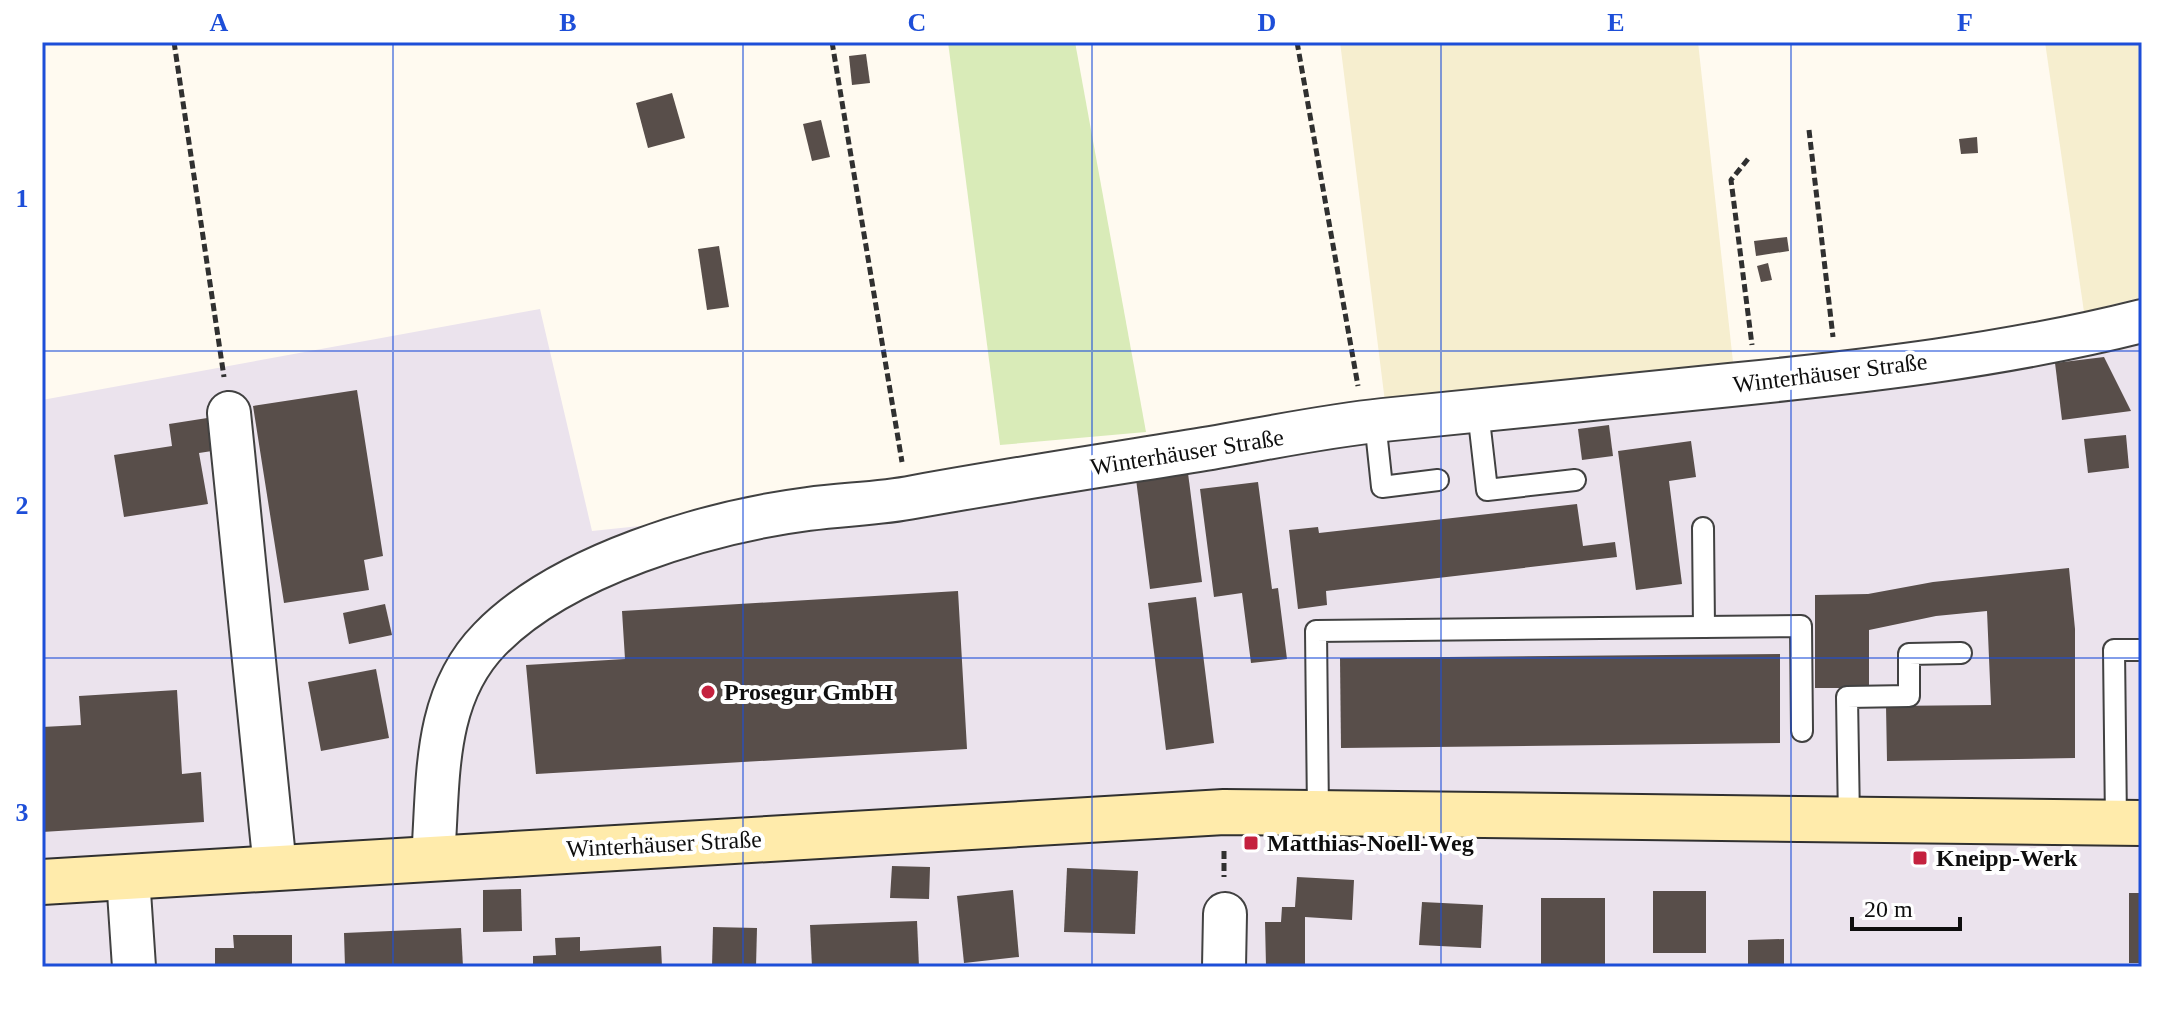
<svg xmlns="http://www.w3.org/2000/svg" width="2184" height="1009" font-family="'Times New Roman',serif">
  <rect width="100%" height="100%" fill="#fffaf0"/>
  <!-- industrial -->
  <polygon fill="#ebe3ed" points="540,309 592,531 908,498 1887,384 2142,333 2142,967 42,967 42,400"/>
  <!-- farmland -->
  <g fill="#f6eecf">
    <polygon points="1340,42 1698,42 1734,371 1385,402"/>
    <polygon points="2045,42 2142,42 2142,297 2084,312"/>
  </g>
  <!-- green -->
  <polygon fill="#d9ebb8" points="948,42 1075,42 1146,432 1000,445"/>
  <!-- building -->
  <g fill="#584e4a">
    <polygon points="866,54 870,83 852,85 849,56"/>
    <polygon points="672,93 685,138 648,148 636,103"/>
    <polygon points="821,120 830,157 812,161 803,124"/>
    <polygon points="1977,137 1978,153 1961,154 1959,139"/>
    <polygon points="1787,237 1789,251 1756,256 1754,241"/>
    <polygon points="719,246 729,307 707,310 698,249"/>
    <polygon points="1768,263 1772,280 1761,282 1757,266"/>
    <polygon points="2104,357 2131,411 2062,420 2055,363"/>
    <polygon points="357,390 383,556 364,560 369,590 284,603 253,406"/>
    <polygon points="220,416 225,449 199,453 208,504 124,517 114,455 172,446 169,424"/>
    <polygon points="1609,425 1613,456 1582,460 1578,429"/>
    <polygon points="2126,435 2129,468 2088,473 2084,439"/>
    <polygon points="1691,441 1696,477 1669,481 1682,584 1636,590 1618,451"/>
    <polygon points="1188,473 1202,582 1150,589 1136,479"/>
    <polygon points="1258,482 1272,589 1278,588 1287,659 1251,663 1242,593 1214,597 1200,489"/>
    <polygon points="1577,504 1583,546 1615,542 1617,557 1326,591 1327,605 1298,609 1289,530 1318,527 1319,533"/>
    <polygon points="2069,568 2075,629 2075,758 1887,761 1886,706 1991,705 1987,611 1936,616 1869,630 1869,688 1815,688 1815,595 1868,594 1933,582"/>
    <polygon points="958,591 967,749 536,774 526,665 625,659 622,611"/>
    <polygon points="1196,597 1214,743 1166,750 1148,603"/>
    <polygon points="385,604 392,635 349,644 343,613"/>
    <polygon points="1780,654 1780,743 1341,748 1340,658"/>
    <polygon points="376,669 389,738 321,751 308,682"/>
    <polygon points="177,690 182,774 201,772 204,822 42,832 42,727 81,725 79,696"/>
    <polygon points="892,866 930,867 929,899 890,898"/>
    <polygon points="1067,868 1138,871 1135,934 1064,932"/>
    <polygon points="1297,877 1354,880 1352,920 1305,917 1305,967 1266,966 1265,922 1281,922 1282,907 1295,907"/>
    <polygon points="521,889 522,931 483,932 483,890"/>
    <polygon points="1013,890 1019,957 964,963 957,896"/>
    <rect x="1653" y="891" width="53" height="62"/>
    <rect x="2129" y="893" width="13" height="70"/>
    <rect x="1541" y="898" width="64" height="69"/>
    <polygon points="1422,902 1483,905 1481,948 1419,945"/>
    <polygon points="917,921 919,967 812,967 810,925"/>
    <polygon points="713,927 757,928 756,967 712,967"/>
    <polygon points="461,928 463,967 345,967 344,933"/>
    <polygon points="233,935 292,935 292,967 215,967 215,948 234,948"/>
    <polygon points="580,937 580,951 661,946 662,967 533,967 533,956 556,955 555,938"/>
    <polygon points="1784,939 1784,967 1748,967 1748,940"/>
  </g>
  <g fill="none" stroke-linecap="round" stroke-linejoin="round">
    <defs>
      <g id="lane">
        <polyline points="1478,411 1487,490 1575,480"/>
        <polyline points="1375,421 1382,487 1438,480"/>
        <polyline points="1703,528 1704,627"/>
        <polyline points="1318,813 1316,631 1801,626 1802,731"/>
        <polyline points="1849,820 1847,697 1909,696 1909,654 1961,653"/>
        <polyline points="2116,823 2114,650 2142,650"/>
      </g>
      <g id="street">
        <polyline points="229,413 275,868"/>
        <path d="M 433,858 C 439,781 432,698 490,639 C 562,565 708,522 808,509 C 843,504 879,504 914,497 C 1013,479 1112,464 1211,448 C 1268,438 1326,426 1383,420 C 1499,408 1615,397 1730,385 C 1868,371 2007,355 2142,321"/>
        <polyline points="128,877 134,967"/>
        <polyline points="1224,967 1225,914"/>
      </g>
      <polyline id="secondary" points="42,882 1224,812 2142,823"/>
    </defs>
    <!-- lane casing -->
    <use href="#lane" stroke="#414141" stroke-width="24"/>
    <!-- street casing -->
    <use href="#street" stroke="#414141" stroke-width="46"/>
    <!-- secondary casing -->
    <use href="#secondary" stroke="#303030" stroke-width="48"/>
    <!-- path -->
    <g stroke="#303030" stroke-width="5" stroke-dasharray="8 4" stroke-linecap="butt">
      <polyline points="174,42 224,377"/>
      <polyline points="832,42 902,462"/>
      <polyline points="1297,42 1358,386"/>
      <polyline points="1809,130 1833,337"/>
      <polyline points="1748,159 1731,180 1752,345"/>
      <polyline points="1224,851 1224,877"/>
    </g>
    <!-- lane -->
    <use href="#lane" stroke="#fff" stroke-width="20"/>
    <!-- street -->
    <use href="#street" stroke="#fff" stroke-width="42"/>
    <!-- secondary -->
    <use href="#secondary" stroke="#ffebab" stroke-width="44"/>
  </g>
  <!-- grid -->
  <path fill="none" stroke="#1d4ed8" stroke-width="2" stroke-opacity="0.55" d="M 393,42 L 393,967M 743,42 L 743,967M 1092,42 L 1092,967M 1441,42 L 1441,967M 1791,42 L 1791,967M 42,351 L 2142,351M 42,658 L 2142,658"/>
  <!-- markers -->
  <g fill="#c4213e" stroke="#fff" stroke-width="3">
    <circle cx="708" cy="692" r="8"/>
    <rect x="1243" y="835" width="16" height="16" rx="4"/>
    <rect x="1912" y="850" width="16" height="16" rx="4"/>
  </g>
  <g text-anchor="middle" stroke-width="8" stroke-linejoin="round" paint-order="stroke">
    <!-- street labels -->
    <g font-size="24" fill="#0e0e0e" stroke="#fff">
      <text transform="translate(1830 373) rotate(-7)" y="8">Winterhäuser Straße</text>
      <text transform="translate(1187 452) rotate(-9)" y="8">Winterhäuser Straße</text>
      <text transform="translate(664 844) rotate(-3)" y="8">Winterhäuser Straße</text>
    </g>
    <!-- poi labels -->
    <g font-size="24" font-weight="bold" fill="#0e0e0e" stroke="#fff" text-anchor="start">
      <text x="724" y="700">Prosegur GmbH</text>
      <text x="1267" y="851">Matthias-Noell-Weg</text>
      <text x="1936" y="866">Kneipp-Werk</text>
    </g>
  </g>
  <!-- border -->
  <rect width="2184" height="1009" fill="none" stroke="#ffffff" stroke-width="88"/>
  <!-- scale -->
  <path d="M1852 917v12h108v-12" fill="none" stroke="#0e0e0e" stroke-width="4"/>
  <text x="1864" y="917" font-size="24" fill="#0e0e0e" stroke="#ffffff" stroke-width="6" paint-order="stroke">20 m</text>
  <rect x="44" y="44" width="2096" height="921" fill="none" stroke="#1d4ed8" stroke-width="3"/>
  <g font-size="26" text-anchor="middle" font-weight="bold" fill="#1d4ed8">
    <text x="219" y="31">A</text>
    <text x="568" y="31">B</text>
    <text x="917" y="31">C</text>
    <text x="1267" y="31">D</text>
    <text x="1616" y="31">E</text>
    <text x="1965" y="31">F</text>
    <text x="22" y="207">1</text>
    <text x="22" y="514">2</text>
    <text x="22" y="821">3</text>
  </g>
</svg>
